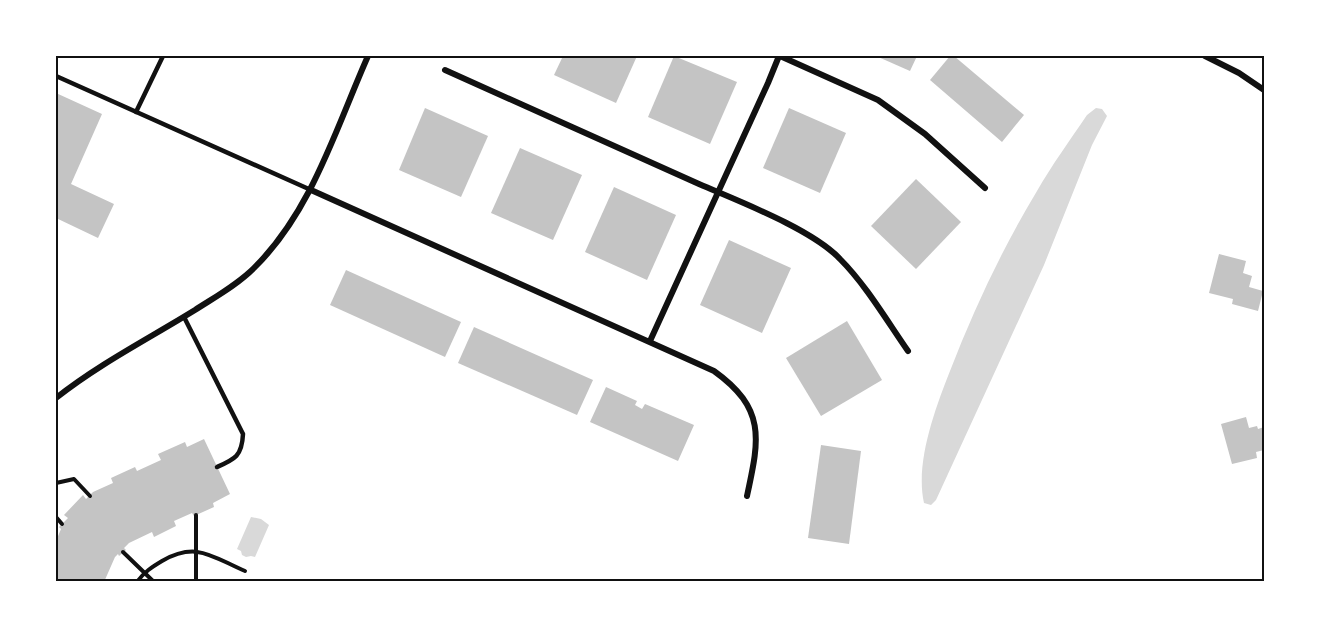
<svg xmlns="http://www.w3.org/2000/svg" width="1320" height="637" font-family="Georgia,serif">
  <rect width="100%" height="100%" fill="#fff"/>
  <!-- water -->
  <g fill="#d9d9d9">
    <path d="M 1096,108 L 1102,109 L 1107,116 L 1092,145 L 1044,265 L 936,500 L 931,505 L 924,503 C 915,463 935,409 950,371 C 974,309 1002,249 1037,191 C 1052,165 1070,140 1087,115 Z"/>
    <polygon points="251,517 261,519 269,525 255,557 251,556 246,557 242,555 241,551 237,549"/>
  </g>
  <!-- building -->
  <g fill="#c4c4c4">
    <polygon points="563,56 637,56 616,103 554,75"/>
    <polygon points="674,56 737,82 710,144 648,117"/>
    <polygon points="876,56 917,56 910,71"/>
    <polygon points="950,56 954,56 1024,115 1002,142 930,80"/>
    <polygon points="56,93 102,114 71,184 114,204 98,238 56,218"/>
    <polygon points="425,108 488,136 461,197 399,170"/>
    <polygon points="789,108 846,133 820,193 763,168"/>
    <polygon points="520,148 582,175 553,240 491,213"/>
    <polygon points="916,179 961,222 916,269 871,226"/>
    <polygon points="614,187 676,215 647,280 585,252"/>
    <polygon points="729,240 791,268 762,333 700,305"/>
    <polygon points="1219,254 1246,261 1243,273 1252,276 1249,287 1263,291 1258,311 1232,304 1233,299 1209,293"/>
    <polygon points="346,270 461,322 445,357 330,305"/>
    <polygon points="847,321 882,380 821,416 786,358"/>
    <polygon points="474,327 593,380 577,415 458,363"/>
    <polygon points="606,387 637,401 635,405 642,409 645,404 694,425 678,461 590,422"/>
    <polygon points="1246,417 1249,428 1257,426 1258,429 1264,427 1264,450 1256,452 1257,458 1232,464 1221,424"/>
    <polygon points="204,439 230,494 213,503 214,507 194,516 192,513 174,521 176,526 154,537 152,532 129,543 124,548 126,550 119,556 118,554 115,557 104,582 56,582 56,541 61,529 59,527 68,518 64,515 83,495 86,499 93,492 113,483 111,478 135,467 137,471 161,460 158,454 185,442 187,447"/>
    <polygon points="821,445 861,451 849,544 808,538"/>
  </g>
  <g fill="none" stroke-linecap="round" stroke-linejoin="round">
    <!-- path -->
    <g stroke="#111" stroke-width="4">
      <polyline points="56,483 74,479 90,496"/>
      <polyline points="196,515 196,582"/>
      <polyline points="56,517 62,524"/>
      <polyline points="123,552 154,582"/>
      <path d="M 137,582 C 144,572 152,567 162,561 C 197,541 212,557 245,571"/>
    </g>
    <!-- service -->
    <g stroke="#111" stroke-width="4.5">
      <polyline points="56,76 311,190"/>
      <polyline points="136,112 163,56"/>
      <path d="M 184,317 L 243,434 C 242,456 235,459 217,467"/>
    </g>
    <!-- minor -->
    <g stroke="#111" stroke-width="6">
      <polyline points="780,56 878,100 925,134 985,188"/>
      <polyline points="1205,56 1239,73 1264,90"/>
      <path d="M 445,70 C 530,108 614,146 699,184 C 738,201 812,229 840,259 C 866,285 887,321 908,351"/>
      <path d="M 311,190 L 714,371 C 767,409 759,440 747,496"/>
      <polyline points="650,341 768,83 779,56"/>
      <path d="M 56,398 C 99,364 148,339 195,310 C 215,297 237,285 254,268 C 312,211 336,128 368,56"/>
    </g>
  </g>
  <!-- border -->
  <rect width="1320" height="637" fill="none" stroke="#ffffff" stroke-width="114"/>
  <rect x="57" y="57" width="1206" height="523" fill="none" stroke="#111" stroke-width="2"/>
</svg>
